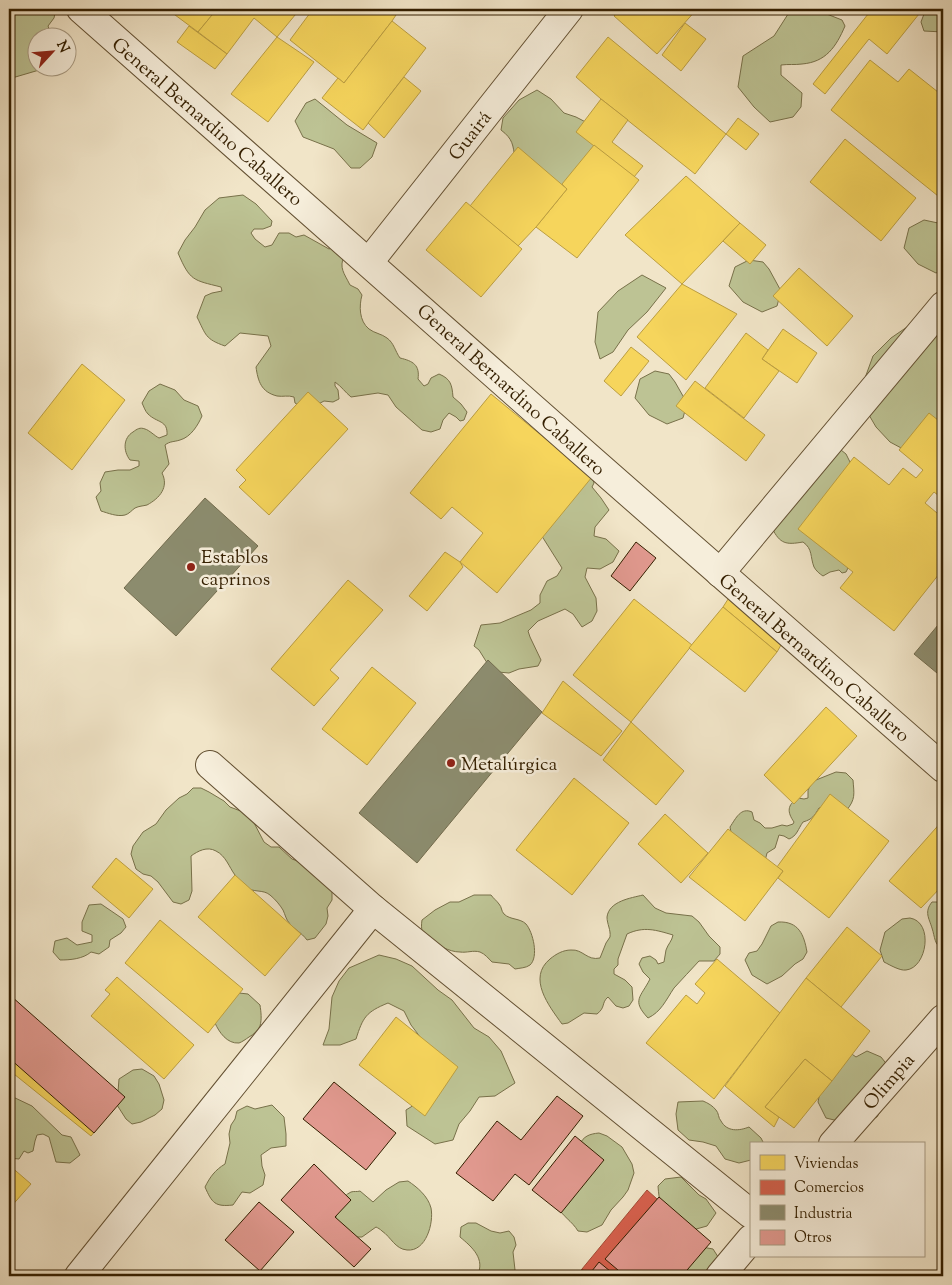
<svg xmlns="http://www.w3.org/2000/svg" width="952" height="1285" font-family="'Sorts Mill Goudy',serif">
  <rect width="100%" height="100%" fill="#f1e5c8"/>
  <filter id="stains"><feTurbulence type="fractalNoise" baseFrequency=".004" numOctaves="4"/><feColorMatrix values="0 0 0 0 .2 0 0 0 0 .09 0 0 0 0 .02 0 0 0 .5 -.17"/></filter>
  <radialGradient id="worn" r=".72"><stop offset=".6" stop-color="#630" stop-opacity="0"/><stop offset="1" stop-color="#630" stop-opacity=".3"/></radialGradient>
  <!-- green -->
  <g fill="#bdc394" stroke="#78714a">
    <polygon points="9,9 56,9 54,18 48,26 52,37 38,38 38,68 46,68 12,78 9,77"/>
    <path d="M 807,9 L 814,9 L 842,20 L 845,26 C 836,47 826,62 802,64 C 795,65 788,64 781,65 L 781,75 L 802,93 L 801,107 L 793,117 L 770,122 L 754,107 L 738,87 L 743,56 L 774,36 L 790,11 Z"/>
    <polygon points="930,9 943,9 943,32 924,31 921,22 924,14"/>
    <path d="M 537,90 L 551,99 L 564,113 L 576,117 L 599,129 L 602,147 L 569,184 L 556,189 L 515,159 C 513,145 513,139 501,130 L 503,118 L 519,100 Z"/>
    <polygon points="315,99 347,125 377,143 372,157 360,168 351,168 334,149 303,137 295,121 306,103"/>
    <path d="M 243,195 L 256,204 L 272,221 L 271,226 L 263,229 L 254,229 L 251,233 L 255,239 L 265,247 L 272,245 L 279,233 L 289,233 L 296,237 L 304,235 L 329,249 L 334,247 L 344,256 C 339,268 344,273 350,285 L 358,289 L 362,295 C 359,306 359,321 369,329 C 374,333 382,334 387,338 C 394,343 395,351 400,358 C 413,361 420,365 418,379 L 424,386 L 428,384 L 431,378 L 439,374 C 451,379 452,385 453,397 L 461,404 L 467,412 L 464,420 L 460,421 L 456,417 L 449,413 L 443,420 L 440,429 L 431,432 L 422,430 L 396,407 L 388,395 L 378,393 L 351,397 C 345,392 342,387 335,382 L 335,386 L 338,390 L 339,399 L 333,402 L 324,401 L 313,407 L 305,409 L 295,403 L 294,397 C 288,395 283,397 277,396 C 261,392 258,381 256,367 L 271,346 L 268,336 L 240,333 L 225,346 C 205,339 206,335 197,317 L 205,296 L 212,293 L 222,291 L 221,287 C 193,280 190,281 178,253 L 185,240 L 195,227 L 205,210 L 219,198 Z"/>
    <polygon points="924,220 938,223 943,230 943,270 936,273 918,264 904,248 909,228"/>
    <polygon points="749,260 763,262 769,269 781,291 777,306 762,312 743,302 729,286 735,267"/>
    <polygon points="642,275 666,288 647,312 628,330 613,352 600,359 595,342 598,312 618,291"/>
    <polygon points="930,326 943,333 943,450 935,454 918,457 890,442 876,427 862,403 865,378 873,356 891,338 907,327"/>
    <polygon points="655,371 669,374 675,382 687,403 683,418 667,424 649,415 635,398 640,379"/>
    <path d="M 160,384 L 175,390 L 184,400 L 198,406 L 202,416 C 198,425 191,437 180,440 C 174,442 170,441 165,445 L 169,464 L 162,473 C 169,487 160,498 147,505 C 143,506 139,506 135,508 C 132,510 129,514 125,515 C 117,517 108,513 101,511 L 96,497 L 101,491 L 100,483 L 105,472 L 118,470 L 130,470 L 139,466 L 139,461 L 130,460 C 123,451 123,438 133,432 C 137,429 140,427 145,429 C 149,430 155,436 159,438 L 167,435 C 168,420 157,423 148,414 C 145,411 144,407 142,403 L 149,391 Z"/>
    <path d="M 836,446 L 846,454 L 850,462 L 850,564 L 846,572 L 842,573 L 839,570 L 830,572 L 823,576 C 820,574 816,571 814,567 C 810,557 813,549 803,542 C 786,545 780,544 772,528 Z"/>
    <polygon points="592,477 594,483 592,487 601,498 609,510 595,527 594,536 606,539 619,551 613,562 600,569 587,568 585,577 596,598 597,611 592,621 582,627 573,614 565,609 538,621 528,631 530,637 541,660 538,666 519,669 509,673 498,672 489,666 479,650 474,646 481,625 500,623 531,610 540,603 540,595 547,581 557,576 562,568 521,503"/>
    <path d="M 836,772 L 846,773 L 853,780 C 854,794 856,799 846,811 L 824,807 L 819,808 C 814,816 813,819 803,822 C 798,829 797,836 789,839 L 784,836 L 779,835 L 775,848 L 767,853 L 765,861 L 731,832 L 730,827 C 736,818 741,807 752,812 L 754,820 L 760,823 L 765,828 L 772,828 L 782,825 L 787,826 L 793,824 L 794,822 C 787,812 787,805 798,798 L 804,799 L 808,798 L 808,790 L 812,783 L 816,780 Z"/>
    <path d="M 193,788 L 201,788 L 209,792 L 224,801 L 230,807 L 246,813 L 252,819 L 264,842 L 271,847 L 279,847 L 292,859 L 300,862 L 328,883 L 332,892 L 332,900 L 327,908 L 328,916 L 326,924 L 315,938 L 307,940 C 301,932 295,930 290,924 C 286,920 285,914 283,910 C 280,905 275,899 270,895 C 263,889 253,893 246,887 C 242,884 237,879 235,875 C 229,867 226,856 216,851 C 207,846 198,851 191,856 L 192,891 L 189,900 L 181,904 L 173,902 L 158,882 L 151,876 L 143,874 L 136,869 L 131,854 L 133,846 L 143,832 L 156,824 L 166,810 L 179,798 L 187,794 Z"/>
    <path d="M 474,895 L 491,895 C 493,898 497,901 499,904 C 502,907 501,911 504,914 C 510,920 520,918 526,924 C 533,932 539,957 530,965 C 526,968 520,968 515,969 L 509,964 L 492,962 C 488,958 485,954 480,952 C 473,950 467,953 460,952 C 454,952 449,950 444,948 C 430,943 419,938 422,920 L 435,910 L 450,902 L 459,902 Z"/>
    <path d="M 643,895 L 655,908 L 666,913 L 692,916 L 699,922 L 709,936 L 720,947 L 720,954 L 714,961 L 699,961 C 691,970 682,979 674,988 C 666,1000 661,1012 648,1018 C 631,1000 641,997 650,979 L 643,972 L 639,964 L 642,958 L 650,956 L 656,960 L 658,964 L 664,962 C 665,958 665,954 666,950 C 668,944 672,941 673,935 C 656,930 644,926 627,934 L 618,959 L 618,965 L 614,969 L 614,974 L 625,980 L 632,987 L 633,1000 L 629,1006 L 623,1008 L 616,1006 L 608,997 C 601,1003 606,1007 597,1014 L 584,1013 L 568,1023 L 562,1024 C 549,1006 527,978 550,959 C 556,954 563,950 571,950 C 583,949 587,961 600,958 L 606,943 L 610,937 C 611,930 607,924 607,917 C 609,901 631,898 643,895 Z"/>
    <path d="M 932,902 L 943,902 L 943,949 C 934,945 935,937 932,928 C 929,918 924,912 932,902 Z"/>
    <path d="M 101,904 L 123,919 L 126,927 L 121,933 L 110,940 L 109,947 L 99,954 L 91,952 C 83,959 70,960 60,960 L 53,952 L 55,941 L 67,938 L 77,945 L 92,942 L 92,935 L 82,931 L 82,922 L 89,905 Z"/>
    <path d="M 910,918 C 934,922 927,968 906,970 C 900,971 890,965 884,962 L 880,950 L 885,932 L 902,919 Z"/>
    <path d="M 778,922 C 799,921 804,935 807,952 L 803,959 L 795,964 L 782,976 L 767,984 L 752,975 L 745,960 L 749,953 L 757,951 L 762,944 L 771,926 Z"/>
    <path d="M 379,955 L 396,959 L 412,966 L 438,990 L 452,1000 L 474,1028 L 489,1037 L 501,1051 L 515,1083 L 495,1096 L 479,1097 L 470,1111 L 459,1124 L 453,1140 L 435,1144 L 407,1126 L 406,1110 L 435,1092 L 427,1046 L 411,1025 L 404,1011 L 388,1003 C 366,1012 363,1017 356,1039 L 340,1045 L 323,1045 L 329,1029 L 332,997 L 339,981 L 349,968 Z"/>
    <path d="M 239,993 L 248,994 L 260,1005 C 261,1012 262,1019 260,1026 C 258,1031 254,1034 249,1037 C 246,1039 242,1042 239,1043 C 227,1044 219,1032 215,1023 Z"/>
    <polygon points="842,1047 856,1057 867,1051 881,1057 892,1071 886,1102 877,1117 859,1126 826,1118 818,1102 821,1087"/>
    <polygon points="142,1069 154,1076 159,1084 164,1100 162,1109 155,1115 141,1122 132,1124 126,1119 117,1105 119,1079 133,1070"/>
    <polygon points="9,1093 11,1096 32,1106 62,1135 71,1137 80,1155 70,1163 56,1162 49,1137 43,1134 37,1135 35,1141 33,1151 28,1153 24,1151 19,1159 9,1158"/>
    <path d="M 703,1101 C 708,1103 713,1106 716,1110 C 719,1113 718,1118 721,1121 C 727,1132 739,1131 749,1127 L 761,1138 L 764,1144 L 751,1144 L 751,1160 L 739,1163 L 725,1159 L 716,1146 L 703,1142 L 689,1140 L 678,1130 L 676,1114 L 678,1102 Z"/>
    <path d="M 272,1105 L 284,1117 L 286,1134 L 286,1146 L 271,1148 L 261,1155 L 262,1166 L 265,1175 L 263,1185 L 250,1193 L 242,1192 L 233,1205 C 215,1207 212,1203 205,1187 C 210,1177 215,1170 225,1164 L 230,1143 L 229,1134 L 231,1125 L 235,1119 L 237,1111 L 247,1106 L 255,1109 Z"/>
    <path d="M 599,1133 L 607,1136 L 622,1147 L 632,1164 L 634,1173 L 628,1190 L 623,1197 L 611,1210 L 602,1225 L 587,1232 L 578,1231 C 572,1221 562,1216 557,1206 L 579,1145 C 584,1136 589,1134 599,1133 Z"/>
    <path d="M 681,1177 L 699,1195 L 706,1199 L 716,1213 L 707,1226 L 689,1231 C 667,1215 660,1216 658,1186 L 665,1179 Z"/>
    <path d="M 408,1181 C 417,1187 428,1196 431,1208 C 434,1223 426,1252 407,1250 C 395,1249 391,1237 382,1231 C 380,1229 378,1228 376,1227 L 362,1237 L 353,1237 L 335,1221 C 337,1212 341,1196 351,1192 C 354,1191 357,1192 360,1191 L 373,1202 L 386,1190 L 399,1182 Z"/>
    <path d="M 468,1223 L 476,1223 L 491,1231 L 500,1233 L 509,1231 L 514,1237 L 516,1245 L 513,1252 L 515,1270 L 519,1276 L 477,1276 C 486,1259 472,1247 460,1237 L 461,1227 Z"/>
    <polygon points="702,1247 713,1249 722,1263 714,1276 657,1276 665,1265"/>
  </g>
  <!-- homes -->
  <g fill="#f6d55c" stroke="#bc9e40">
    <polygon points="167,9 217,9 198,32"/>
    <polygon points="217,9 300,9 277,37 254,18 227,54 198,32"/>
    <polygon points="313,9 400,9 392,21 344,83 290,40"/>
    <polygon points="620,9 697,9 657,54 614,16"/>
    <polygon points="872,9 923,9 887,54 869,39 825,94 813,84"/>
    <polygon points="392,21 426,48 363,130 322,98 338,78 344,83"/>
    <polygon points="685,23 706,39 681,71 662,55"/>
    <polygon points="189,26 227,54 215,69 177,42"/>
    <polygon points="277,37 314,62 268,122 231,94"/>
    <polygon points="608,37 726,134 695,174 601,99 576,77"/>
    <polygon points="870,60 898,82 909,69 943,96 943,200 831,110"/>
    <polygon points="404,77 421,91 384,138 368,123"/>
    <polygon points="601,99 628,120 612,142 643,166 634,177 576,132"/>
    <polygon points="738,118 759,134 746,150 726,134"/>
    <polygon points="845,139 916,198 881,241 810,182"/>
    <polygon points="594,145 639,180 577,258 536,227 567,189 562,184"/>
    <polygon points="518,147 567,189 536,227 518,246 470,206"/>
    <polygon points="686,176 740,223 682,284 625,235"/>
    <polygon points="466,202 522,249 481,297 426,250"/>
    <polygon points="740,223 766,245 750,264 723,241"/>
    <polygon points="799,268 853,316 827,346 773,296"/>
    <polygon points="682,284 737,314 686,380 637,337"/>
    <polygon points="783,329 817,353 797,383 762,359"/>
    <polygon points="746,333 768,350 762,359 779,371 744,418 705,388"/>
    <polygon points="631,347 649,361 621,396 604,381"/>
    <polygon points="82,364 125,400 72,470 28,433"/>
    <polygon points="695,381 765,435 746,461 676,406"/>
    <polygon points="308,392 348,429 269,515 239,487 246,480 236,470"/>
    <polygon points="491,394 592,477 497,593 460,562 483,533 452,507 441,519 410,493"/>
    <polygon points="929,413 943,424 943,499 934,492 925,503 943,518 943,569 894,631 840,588 853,572 798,529 854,457 889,485 903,468 916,478 923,470 899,450"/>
    <polygon points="445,552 460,562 463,567 427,611 409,596"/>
    <polygon points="348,580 383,610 330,670 339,678 314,706 271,669"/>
    <polygon points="732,593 785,638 777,652 723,607"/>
    <polygon points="634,599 692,645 631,722 573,675"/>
    <polygon points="723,607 777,652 745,692 689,648"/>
    <polygon points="372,667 416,703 367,765 322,729"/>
    <polygon points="563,681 622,731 601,756 542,713"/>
    <polygon points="826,707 857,736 794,804 764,775"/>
    <polygon points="631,722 684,771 656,805 603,760"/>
    <polygon points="574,778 629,823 572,895 516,850"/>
    <polygon points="830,794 889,841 829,918 778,878 783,871 777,867"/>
    <polygon points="665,814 708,853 681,883 638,844"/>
    <polygon points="943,820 943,885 921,908 889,881"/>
    <polygon points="728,829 783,871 745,921 689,877"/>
    <polygon points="116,858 153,889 129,918 92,887"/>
    <polygon points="235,875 301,934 265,976 198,917"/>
    <polygon points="160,920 243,989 208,1033 125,963"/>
    <polygon points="847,927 882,956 841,1007 806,978"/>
    <polygon points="717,959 780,1013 714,1099 646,1043 686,995 697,1004 705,993 695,984"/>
    <polygon points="117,977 194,1045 164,1079 91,1016 110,994 105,990"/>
    <polygon points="806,978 870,1031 832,1081 805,1059 765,1107 779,1117 774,1127 725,1086"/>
    <polygon points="9,1005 57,1043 53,1054 117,1105 91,1136 9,1070"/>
    <polygon points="396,1017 458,1067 425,1116 359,1065"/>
    <polygon points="805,1059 832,1081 794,1128 765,1107"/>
    <polygon points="9,1165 31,1184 9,1209"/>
  </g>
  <!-- shops -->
  <g fill="#d6604d" stroke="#a54c36">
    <polygon points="647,1190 686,1225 683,1248 658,1276 590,1276 582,1269"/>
    <polygon points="582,1269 590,1276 576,1276"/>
  </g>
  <!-- industry -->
  <g fill="#8c8c6e" stroke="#726b4d">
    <polygon points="205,498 258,546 176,636 124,588"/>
    <polygon points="943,619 943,678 914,654"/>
    <polygon points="488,660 542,712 417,863 359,813"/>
  </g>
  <!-- building -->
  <g fill="#e1998f" stroke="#341f00">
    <polygon points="636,542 656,558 630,591 611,576"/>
    <polygon points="11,996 125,1097 94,1133 9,1058 9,999"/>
    <polygon points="334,1082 396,1133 366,1170 303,1119"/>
    <polygon points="557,1096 583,1116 529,1185 515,1174 493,1201 456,1173 497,1121 521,1140"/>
    <polygon points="575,1136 604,1160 561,1213 532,1190"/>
    <polygon points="314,1164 351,1200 335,1217 371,1249 354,1267 281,1200"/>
    <polygon points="659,1197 711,1242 682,1276 625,1276 605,1259"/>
    <polygon points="259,1202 294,1232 260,1271 225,1240"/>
    <polygon points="599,1262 616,1276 588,1276"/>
  </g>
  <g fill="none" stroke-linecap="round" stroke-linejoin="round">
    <defs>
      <g id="street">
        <path d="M 81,9 C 368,262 654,517 943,768"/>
        <polyline points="369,262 569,9"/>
        <polyline points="720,573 943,306"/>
        <polyline points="210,765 373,909 751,1214"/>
        <polyline points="833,1144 943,1019"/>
        <polyline points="79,1276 373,909"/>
        <polyline points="720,1276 751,1239"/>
      </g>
    </defs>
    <!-- street casing -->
    <use href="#street" stroke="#635032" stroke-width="30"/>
    <!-- street -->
    <use href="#street" stroke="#f6eedb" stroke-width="28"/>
  </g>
  <!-- markers -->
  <g fill="#8f2418" stroke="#f6eedb" stroke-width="2">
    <circle cx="191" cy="567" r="5"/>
    <circle cx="451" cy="763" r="5"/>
  </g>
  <g text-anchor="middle" stroke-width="5" stroke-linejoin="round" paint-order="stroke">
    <!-- street labels -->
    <g font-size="19" fill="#341f00" stroke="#f6eedb">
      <text transform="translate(208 121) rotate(41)" y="7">General Bernardino Caballero</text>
      <text transform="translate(469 135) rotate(-52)" y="7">Guairá</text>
      <text transform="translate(512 389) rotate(42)" y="7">General Bernardino Caballero</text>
      <text transform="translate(815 657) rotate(41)" y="7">General Bernardino Caballero</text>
      <text transform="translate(888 1081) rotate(-49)" y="7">Olimpia</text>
    </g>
    <!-- poi labels -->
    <g font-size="19" fill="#341f00" stroke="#f6eedb" text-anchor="start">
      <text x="201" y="563">Establos<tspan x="201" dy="22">caprinos</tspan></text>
      <text x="461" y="770">Metalúrgica</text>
    </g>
  </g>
  <!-- margin -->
  <rect width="952" height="1285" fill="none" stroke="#f1e5c8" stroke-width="30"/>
  <rect x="10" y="10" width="932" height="1265" fill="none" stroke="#341f00" stroke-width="2.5"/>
  <rect x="15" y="15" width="922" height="1255" fill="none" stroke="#341f00"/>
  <!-- legend -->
  <rect x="750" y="1142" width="175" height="115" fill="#f6eedb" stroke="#a89b83"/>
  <rect x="760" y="1155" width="25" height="15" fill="#f6d55c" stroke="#a89b83"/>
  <text x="794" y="1168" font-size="15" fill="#341f00">Viviendas</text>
  <rect x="760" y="1180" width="25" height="15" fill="#d6604d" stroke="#a89b83"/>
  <text x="794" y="1192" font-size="15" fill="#341f00">Comercios</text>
  <rect x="760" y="1205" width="25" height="15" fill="#8c8c6e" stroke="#a89b83"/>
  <text x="794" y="1218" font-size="15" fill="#341f00">Industria</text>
  <rect x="760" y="1230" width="25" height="15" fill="#e1998f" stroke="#a89b83"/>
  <text x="794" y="1242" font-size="15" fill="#341f00">Otros</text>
  <!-- north arrow -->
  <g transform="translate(52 52) rotate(64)"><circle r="24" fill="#f6eedb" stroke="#a89b83"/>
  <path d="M0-4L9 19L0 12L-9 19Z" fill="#8f2418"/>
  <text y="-8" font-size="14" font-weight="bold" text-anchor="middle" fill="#341f00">N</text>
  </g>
  <rect width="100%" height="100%" filter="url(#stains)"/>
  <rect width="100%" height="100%" fill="url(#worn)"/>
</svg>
